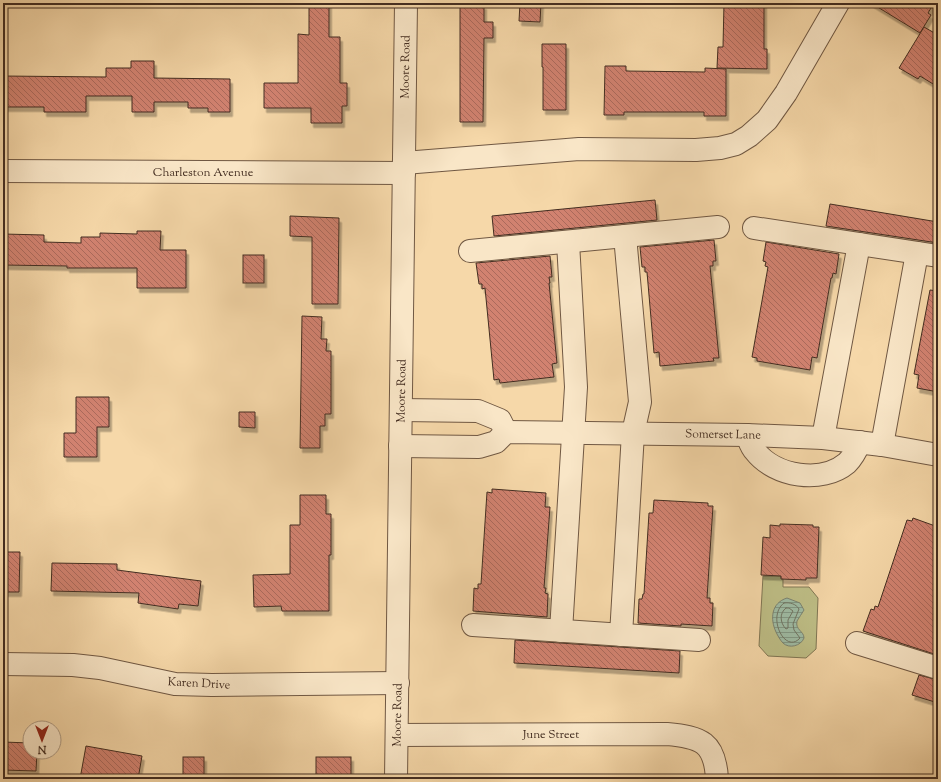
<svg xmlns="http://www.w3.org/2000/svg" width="941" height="782" font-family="'Sorts Mill Goudy',serif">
  <defs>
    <pattern id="water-rules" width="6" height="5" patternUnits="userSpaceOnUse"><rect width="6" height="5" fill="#9ebba4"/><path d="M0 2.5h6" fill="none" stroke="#829885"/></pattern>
    <pattern id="building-back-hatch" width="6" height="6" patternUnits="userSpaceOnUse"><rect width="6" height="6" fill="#d18270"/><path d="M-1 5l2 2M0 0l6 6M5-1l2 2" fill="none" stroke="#ab6b5c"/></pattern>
    <filter id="shadow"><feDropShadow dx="2.5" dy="4.5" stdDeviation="0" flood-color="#0004"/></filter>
  </defs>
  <rect width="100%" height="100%" fill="#f6d8a9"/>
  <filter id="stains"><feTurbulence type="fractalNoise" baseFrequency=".005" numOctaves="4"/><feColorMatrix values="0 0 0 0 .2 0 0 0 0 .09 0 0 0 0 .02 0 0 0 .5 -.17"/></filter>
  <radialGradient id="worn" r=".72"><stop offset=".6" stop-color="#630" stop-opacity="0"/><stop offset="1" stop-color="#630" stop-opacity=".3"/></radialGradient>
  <!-- grass -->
  <polygon fill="#bebe86" stroke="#807654" points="763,576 781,576 781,578 783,579 783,587 809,587 818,598 816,649 806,658 768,656 759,646"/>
  <!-- water -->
  <path fill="url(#water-rules)" stroke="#7a8270" d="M 787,598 L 800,603 L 804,610 C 802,614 799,617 797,621 C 795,630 804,631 804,638 C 801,646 789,649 783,643 C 780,640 778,636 776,632 C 770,619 771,603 787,598 Z"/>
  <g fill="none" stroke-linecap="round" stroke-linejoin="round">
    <!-- shore -->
    <g stroke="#707462" stroke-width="1">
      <path d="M 784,603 C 790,602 796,604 799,609 L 793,624 L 794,630 L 800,638 C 785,655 766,616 784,603 Z"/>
      <path d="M 786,608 L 789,608 L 793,611 L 788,620 L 788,628 L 786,629 C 780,623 779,613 786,608 Z"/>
    </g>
  </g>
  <!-- building -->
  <g fill="url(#building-back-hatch)" stroke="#432d21" filter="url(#shadow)">
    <polygon points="309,3 329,3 329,37 340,37 340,83 347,83 347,106 342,106 342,123 311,123 311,108 264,108 264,83 298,83 298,34 309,35"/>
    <polygon points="520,3 541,3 540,22 519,21"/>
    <polygon points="724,3 764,3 764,49 767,49 767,69 717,68 718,47 723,47"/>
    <polygon points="871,3 934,3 928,13 931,15 920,33"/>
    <polygon points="460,5 484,5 484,22 493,22 493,38 484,38 483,122 460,122"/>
    <polygon points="924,27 938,35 938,87 920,76 918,79 899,68"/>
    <polygon points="542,44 566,44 566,110 543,110 543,67 542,67"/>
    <polygon points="131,61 154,61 154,78 230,79 230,112 208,112 208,108 188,108 188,102 154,102 154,112 132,112 132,96 86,96 86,112 44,112 44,107 3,107 3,76 106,77 106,68 131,68"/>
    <polygon points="605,66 626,66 626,71 705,72 705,68 726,69 726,116 704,116 704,112 624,112 624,115 604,115"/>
    <polygon points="655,200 657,220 494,236 492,216"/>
    <polygon points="830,204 938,222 938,243 826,226"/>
    <polygon points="290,216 339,218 338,304 312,304 312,237 290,236"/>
    <polygon points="137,231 161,231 160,250 186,250 186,288 137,288 137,268 67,268 67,266 3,265 3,234 44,235 44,242 81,243 81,237 100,237 100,233 137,234"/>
    <polygon points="714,240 716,261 713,261 713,266 710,266 719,358 713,358 714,361 660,366 659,352 654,353 647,272 645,272 645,267 642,267 640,247"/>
    <polygon points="766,242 839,254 836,274 833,273 832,278 831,278 817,358 812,357 810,370 757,361 757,358 752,357 768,267 765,266 766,262 763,261"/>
    <rect x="243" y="255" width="21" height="28"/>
    <polygon points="550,256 552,277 549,277 550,283 549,283 557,363 552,364 554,377 500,383 499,379 494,380 485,288 482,289 482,284 479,284 476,263"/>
    <polygon points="930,290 938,291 938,392 917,388 919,375 914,374"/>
    <polygon points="302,316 322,317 321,339 327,339 326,351 331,351 331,414 325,414 325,426 320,426 320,448 300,448"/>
    <polygon points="76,397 109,397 109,427 97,427 97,457 64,457 64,433 76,433"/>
    <polygon points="239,412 255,412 255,428 239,427"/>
    <polygon points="492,489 546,493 545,507 550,507 544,588 546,588 545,593 548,594 547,617 473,611 474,588 478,589 478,584 481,584 487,492 492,493"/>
    <polygon points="300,495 326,495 326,514 331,514 331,555 329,555 329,611 282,611 281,606 254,607 253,575 290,574 290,525 300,525"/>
    <polygon points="654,500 708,503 708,506 713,506 707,598 710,598 710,603 713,603 712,626 681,624 681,626 638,623 639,599 642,599 643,594 644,594 649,513 653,513"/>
    <polygon points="913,518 938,527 938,642 934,654 863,631 871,609 874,610 875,606 878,607 907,520 912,521"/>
    <polygon points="780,524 813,525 813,527 819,527 817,578 806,578 806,580 781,579 781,576 761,575 763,537 770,538 770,525 780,526"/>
    <polygon points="3,552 20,552 19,592 3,592"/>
    <polygon points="52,563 117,564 117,570 201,581 198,606 179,604 178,609 138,603 139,593 51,591"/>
    <polygon points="515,640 680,651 679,673 514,663"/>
    <polygon points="919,675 938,680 938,703 912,695"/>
    <polygon points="3,742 30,743 30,752 37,752 36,771 3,770"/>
    <polygon points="86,746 142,756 138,779 80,779"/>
    <rect x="183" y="757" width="21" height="22"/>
    <rect x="316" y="757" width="35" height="22"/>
  </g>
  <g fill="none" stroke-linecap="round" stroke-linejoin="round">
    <defs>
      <g id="minor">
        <polyline points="404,163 579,149 696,150 720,148 736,144 749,136 767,120 786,93 838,3"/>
        <polyline points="3,171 404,173"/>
        <polyline points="754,228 938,256"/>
        <polyline points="470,251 718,227"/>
        <polyline points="401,410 478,411 500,420 506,432"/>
        <path d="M 747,435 C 749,440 751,447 755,451 C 775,477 822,484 847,463 C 853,457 857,449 860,442"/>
        <polyline points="823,438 859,244"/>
        <polyline points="882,445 917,253"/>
        <polyline points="400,446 479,447 496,442 506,432 747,435 823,438 882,445 938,455"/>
        <polyline points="473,625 699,640"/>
        <polyline points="561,631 576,387 568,242"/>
        <polyline points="621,635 633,433 640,402 625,236"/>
        <polyline points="857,643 938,668"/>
        <polyline points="3,664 73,665 100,668 175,684 212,685 398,683"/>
        <path d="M 397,735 L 667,734 C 701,737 715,742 717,779"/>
        <polyline points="396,779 406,3"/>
      </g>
    </defs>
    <!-- minor casing -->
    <use href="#minor" stroke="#705843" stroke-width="24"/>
    <!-- minor -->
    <use href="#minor" stroke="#f9e6c7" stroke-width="22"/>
  </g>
  <g text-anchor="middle" stroke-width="3" stroke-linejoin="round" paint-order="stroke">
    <!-- street labels -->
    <g font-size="12" fill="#432d21" stroke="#f9e6c7">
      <text transform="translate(405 67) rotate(-89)" y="4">Moore Road</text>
      <text x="203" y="176">Charleston Avenue</text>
      <text transform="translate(401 391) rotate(-89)" y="4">Moore Road</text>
      <text transform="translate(723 434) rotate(1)" y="4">Somerset Lane</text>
      <text transform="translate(199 683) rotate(3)" y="4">Karen Drive</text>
      <text transform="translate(397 715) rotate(-89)" y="4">Moore Road</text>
      <text x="551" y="738">June Street</text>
    </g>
  </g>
  <!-- margin -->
  <rect width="941" height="782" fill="none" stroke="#f6d8a9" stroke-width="16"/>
  <rect x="4" y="4" width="933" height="774" fill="none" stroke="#432d21" stroke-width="2"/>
  <rect x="8" y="8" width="925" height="766" fill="none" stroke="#432d21"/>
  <!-- north arrow -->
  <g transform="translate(42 740) rotate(180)"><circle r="19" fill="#f9e6c7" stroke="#b09c85"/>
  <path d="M0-3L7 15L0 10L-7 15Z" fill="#8f2418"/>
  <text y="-6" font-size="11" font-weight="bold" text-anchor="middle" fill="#432d21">N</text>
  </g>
  <rect width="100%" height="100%" filter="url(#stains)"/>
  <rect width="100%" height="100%" fill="url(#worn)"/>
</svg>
